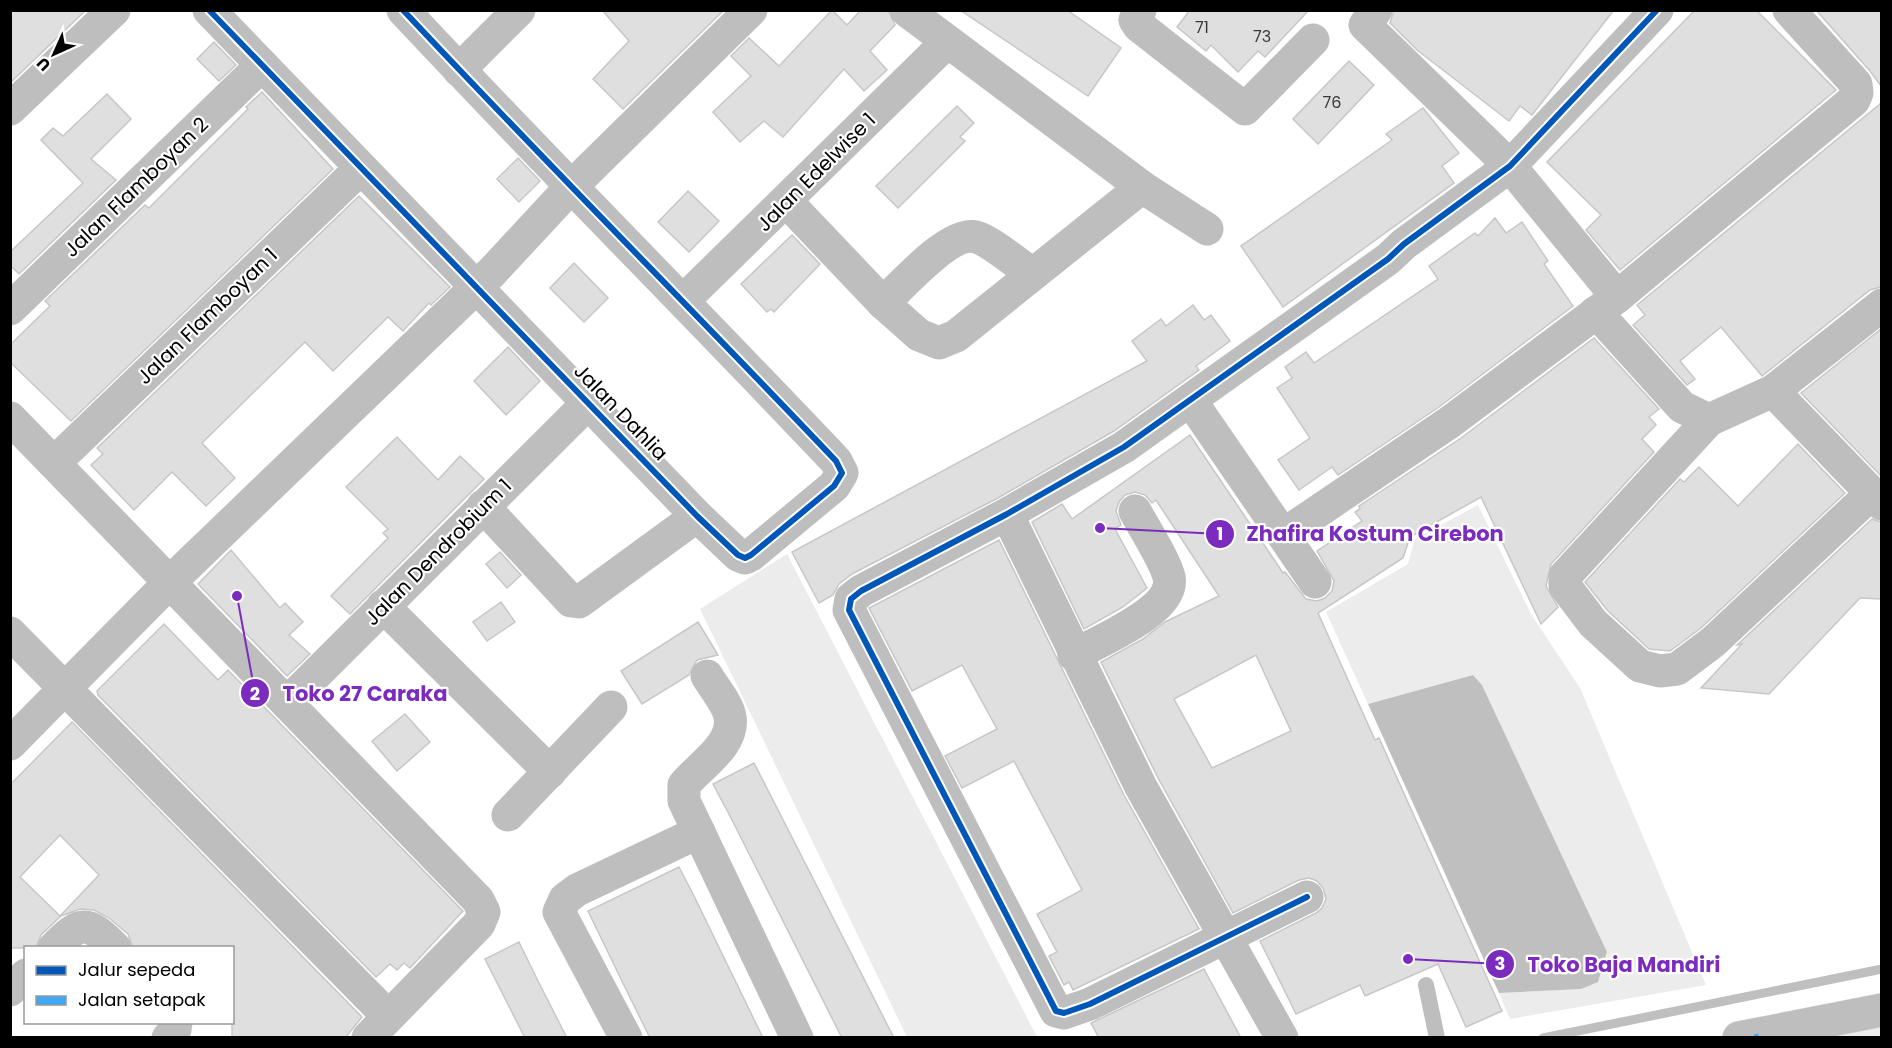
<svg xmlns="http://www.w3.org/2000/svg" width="1892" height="1048" font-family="Poppins,sans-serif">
  <rect width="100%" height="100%" fill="#fff"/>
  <!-- green -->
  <g fill="#ececec">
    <polygon points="1478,505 1531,614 1580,688 1706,985 1510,1019 1499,993 1581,989 1605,967 1607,952 1482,685 1473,675 1368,704 1326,612 1408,564 1415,539"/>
    <polygon points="787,554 1037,1037 907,1037 700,609"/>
    <polygon points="1881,1027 1881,1037 1824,1037"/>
  </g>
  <!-- water -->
  <polygon fill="#bfbfbf" points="1473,675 1482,685 1607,952 1598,982 1581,989 1499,993 1368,704"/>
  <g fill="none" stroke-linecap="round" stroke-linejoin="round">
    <!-- stream -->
    <polyline stroke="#bfbfbf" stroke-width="9" points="1543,1038 1882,969"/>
  </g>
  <!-- building -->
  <g fill="#dfdfdf" stroke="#c7c7c7" stroke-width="1.5" fill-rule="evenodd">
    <polygon points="10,10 86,10 10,83"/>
    <polygon points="602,10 724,10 623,109 593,79 629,41"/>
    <polygon points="832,10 847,25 861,10 888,10 895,25 870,51 887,70 864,91 844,69 783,137 764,121 740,142 713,112 751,76 731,56 749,38 779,66"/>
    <polygon points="960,10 1067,10 1121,48 1088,96"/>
    <polygon points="1190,10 1309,10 1265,57 1258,51 1238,72 1211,45 1206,51 1177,27"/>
    <polygon points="1394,10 1614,10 1532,115 1520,106 1509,121 1417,50 1390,23"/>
    <polygon points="1695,10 1756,10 1836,90 1620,270 1586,230 1601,215 1547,162"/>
    <polygon points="1816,10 1881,10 1881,86 1870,71"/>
    <polygon points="214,42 236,65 219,81 197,59"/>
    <polygon points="1349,61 1374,85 1318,144 1293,119"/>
    <polygon points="262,92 333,169 71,421 10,362 10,345 50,306 45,301 145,205 149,208 248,109 246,107"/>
    <polygon points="107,94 131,119 91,159 116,180 19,274 10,265 10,252 83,183 41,140 53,128 63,136"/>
    <polygon points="1881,103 1881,287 1870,290 1762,376 1721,327 1680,361 1695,379 1687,385 1633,325 1645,315 1637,305"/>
    <polygon points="957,106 974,123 960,137 965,141 898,208 876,186"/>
    <polygon points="1423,108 1459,153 1442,166 1454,183 1283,307 1241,246 1392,140 1386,134"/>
    <polygon points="518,158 540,181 519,202 497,179"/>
    <polygon points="688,191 719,221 689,252 658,222"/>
    <polygon points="359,196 450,287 431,305 429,303 403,331 388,317 333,371 305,342 202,443 235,478 206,506 172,472 134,510 91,465 103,454 97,448"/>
    <polygon points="1495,218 1506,233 1522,222 1548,261 1544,264 1573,306 1439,407 1338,475 1332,467 1299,490 1278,460 1310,438 1277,388 1292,378 1285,367 1306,352 1314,363 1438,279 1429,266 1475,233 1478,236"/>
    <polygon points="792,235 820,264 774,312 771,309 767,312 741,284"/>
    <polygon points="574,263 608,298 584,322 550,288"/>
    <polygon points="1193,305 1204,320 1211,315 1230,341 1196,366 1199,370 1114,431 998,498 852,574 839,584 833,595 819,603 792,552 1147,361 1132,341 1161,319 1166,326"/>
    <polygon points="1881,329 1881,476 1801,393"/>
    <path d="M 1594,338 L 1659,409 L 1649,417 L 1656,425 L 1642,439 L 1654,452 L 1551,564 L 1546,586 L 1558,607 L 1541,624 L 1481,497 L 1410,537 L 1403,558 L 1318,613 L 1375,740 L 1379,738 L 1502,1011 L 1466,1027 L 1438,964 L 1365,996 L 1360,985 L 1296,1014 L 1260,941 L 1316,913 L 1322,908 L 1326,899 L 1323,888 L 1317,881 L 1309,878 L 1299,880 L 1233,913 L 1158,778 L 1101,662 L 1143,639 L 1165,622 L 1219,596 L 1156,500 L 1152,503 L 1145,495 L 1135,492 L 1125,495 L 1119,502 L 1116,511 L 1121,525 L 1115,529 L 1147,588 L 1123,607 L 1084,629 L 1032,522 L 1062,504 L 1072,519 L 1190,435 L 1283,573 L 1285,572 L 1306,599 L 1317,601 L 1325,598 L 1332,591 L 1334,581 L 1317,551 L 1362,521 L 1355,512 L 1360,509 L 1359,506 L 1461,438 ZM 1256,655 L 1291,731 L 1212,768 L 1174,699 Z"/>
    <polygon points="508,347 540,381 506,415 474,381"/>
    <polygon points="397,437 438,480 460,456 484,479 350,614 331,596 388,538 383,533 388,529 346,487"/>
    <polygon points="1798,444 1845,493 1701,628 1670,651 1649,649 1607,610 1585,582 1680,479 1684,482 1699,467 1738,506"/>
    <polygon points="1872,519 1881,522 1881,599 1860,598 1769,694 1701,688 1742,644 1737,645"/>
    <polygon points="999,540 1124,795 1199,929 1073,990 1069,982 1064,985 1049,956 1057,952 1037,914 1082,890 1014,761 962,788 945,756 997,729 962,665 912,691 869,608"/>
    <polygon points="231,550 280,608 285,603 303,622 289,635 310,654 287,676 198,584"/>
    <polygon points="500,552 521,575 507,588 486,564"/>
    <polygon points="501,602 515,622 487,641 473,622"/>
    <polygon points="698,622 718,655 697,660 689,675 642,704 621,671"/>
    <polygon points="164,624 218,680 228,670 463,911 410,968 404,963 397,970 390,964 376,977 98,695 97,691"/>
    <polygon points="405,714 430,742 397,771 372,741"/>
    <path d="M 72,722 L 362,1017 L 345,1038 L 232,1038 L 232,948 L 133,948 L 128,934 L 109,918 L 94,910 L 80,909 L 61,916 L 41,935 L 36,948 L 10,948 L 10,785 ZM 60,835 L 99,875 L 60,916 L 20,877 Z"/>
    <polygon points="754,763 824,900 894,1038 842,1038 731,818 713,784"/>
    <polygon points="679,867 694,896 763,1038 650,1038 619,975 588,911"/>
    <polygon points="519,942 537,979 567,1038 525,1038 485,959"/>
    <polygon points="1204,969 1241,1038 1099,1038 1091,1023"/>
  </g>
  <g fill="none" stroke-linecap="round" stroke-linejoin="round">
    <defs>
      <polyline id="primary" points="1739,1038 1882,1010"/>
    </defs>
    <!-- primary casing -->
    <use href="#primary" stroke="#dbdbdb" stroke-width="34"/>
    <!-- lane -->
    <polyline stroke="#bebebe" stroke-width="16" points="1426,985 1437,1038"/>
    <!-- street -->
    <g stroke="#bebebe" stroke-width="33">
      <path d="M 209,10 L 697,516 L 738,555 L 745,558 L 751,555 L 834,486 L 842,473 L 836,461 C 692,309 545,162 403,10"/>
      <polyline points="906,10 1142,187 1207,229"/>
      <polyline points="1140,10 1135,20 1139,26 1245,109 1313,40"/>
      <polyline points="1376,10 1365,25 1510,166 1617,297"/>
      <polyline points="459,70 519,10"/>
      <polyline points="10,109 114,10"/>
      <polyline points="787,202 883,303 919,335 939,343 956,336 1142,187"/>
      <polyline points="684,300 946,43"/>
      <path d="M 883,303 C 902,286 950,230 976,237 C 989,240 1019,265 1031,273"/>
      <polyline points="10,309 262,65"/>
      <polyline points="1596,312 1682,407 1709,420 1773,391 1882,305"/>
      <polyline points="1773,391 1882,504"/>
      <polyline points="1191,401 1283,535 1450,422 1617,297 1854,100 1857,93 1856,84 1789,10"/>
      <polyline points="10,418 478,900 484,912 479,924 368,1038"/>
      <polyline points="1709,420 1565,576 1565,586 1593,623 1640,666 1660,671 1677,669 1713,642 1871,494"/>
      <polyline points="54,463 360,169"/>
      <polyline points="483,506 571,601 579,602 697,516"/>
      <polyline points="1007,514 1141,787 1282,1038"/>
      <polyline points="1283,535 1315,582"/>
      <polyline points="383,606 550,772"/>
      <polyline points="10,633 388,1016"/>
      <path d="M 1074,655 C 1099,641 1176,610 1169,577 C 1165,560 1144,528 1135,511"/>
      <path d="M 707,676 C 714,688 728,704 730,717 C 735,745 699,766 684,785 L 684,801 L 797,1038"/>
      <polyline points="287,703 589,402"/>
      <polyline points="10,744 170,582 492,272 570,188 751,10"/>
      <polyline points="508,815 611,707"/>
      <polyline points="1307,897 1090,1004 1064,1013 1056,1011 849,610 851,599 861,591 1007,514 1124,447 1388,259 1404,244 1510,166 1657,10"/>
      <path d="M 54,948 C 81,920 87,920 115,948"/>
      <polyline points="10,990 26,975"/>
      <polyline points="168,1038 175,1030 176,1022"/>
      <polyline points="626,1038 559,912 565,899 577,890 699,832"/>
    </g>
    <!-- primary -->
    <use href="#primary" stroke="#bebebe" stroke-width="33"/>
    <!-- quiet -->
    <polyline stroke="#3fa9f5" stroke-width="4.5" stroke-dasharray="9 4.5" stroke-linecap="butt" points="1756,1034 1757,1038"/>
    <defs>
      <g id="cycleway">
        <path d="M 209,10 L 697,516 L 738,555 L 745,558 L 751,555 L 834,486 L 842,473 L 836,461 C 692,309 545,162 403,10"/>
        <polyline points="1307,897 1090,1004 1064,1013 1056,1011 849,610 851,599 861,591 1007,514 1124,447 1388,259 1404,244 1510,166 1657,10"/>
      </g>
    </defs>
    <!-- cycleway casing -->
    <use href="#cycleway" stroke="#fff" stroke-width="10"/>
    <!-- cycleway -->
    <use href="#cycleway" stroke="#0057b8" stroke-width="6"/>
  </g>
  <g text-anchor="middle" stroke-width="4.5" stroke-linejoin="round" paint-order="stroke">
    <!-- number labels -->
    <g font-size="16" fill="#383838">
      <text x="1202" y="33">71</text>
      <text x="1262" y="42">73</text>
      <text x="1332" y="108">76</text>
    </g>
    <!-- street labels -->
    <g font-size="20" fill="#000" stroke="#fff">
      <text transform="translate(816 172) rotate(-45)" y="7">Jalan Edelwise 1</text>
      <text transform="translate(136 187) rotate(-44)" y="7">Jalan Flamboyan 2</text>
      <text transform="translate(207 316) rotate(-44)" y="7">Jalan Flamboyan 1</text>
      <text transform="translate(621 412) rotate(46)" y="7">Jalan Dahlia</text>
      <text transform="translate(438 552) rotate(-45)" y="7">Jalan Dendrobium 1</text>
    </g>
  </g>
  <!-- callouts -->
  <path fill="none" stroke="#7b2cbf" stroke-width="2" d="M1100 528L1220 534M237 596L255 693M1408 959L1500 964"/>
  <g fill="#7b2cbf" stroke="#fff" stroke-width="2">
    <circle cx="1100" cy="528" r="6"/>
    <circle cx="237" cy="596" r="6"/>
    <circle cx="1408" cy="959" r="6"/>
    <circle cx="1220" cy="534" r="15"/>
    <circle cx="255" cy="693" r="15"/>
    <circle cx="1500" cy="964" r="15"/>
  </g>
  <g font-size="18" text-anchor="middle" font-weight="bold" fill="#fff">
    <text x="1220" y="540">1</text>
    <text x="255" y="700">2</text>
    <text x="1500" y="970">3</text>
  </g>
  <g font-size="21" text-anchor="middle" font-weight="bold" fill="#7b2cbf" stroke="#fff" stroke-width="4.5" stroke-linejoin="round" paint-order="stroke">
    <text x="1375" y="541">Zhafira Kostum Cirebon</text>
    <text x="365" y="701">Toko 27 Caraka</text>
    <text x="1624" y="972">Toko Baja Mandiri</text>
  </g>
  <!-- border -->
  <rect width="1892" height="1048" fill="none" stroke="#000000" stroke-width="24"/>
  <!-- legend -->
  <rect x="24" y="946" width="210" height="78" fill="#ffffff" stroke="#999999" stroke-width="1.5"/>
  <rect x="36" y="966" width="30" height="9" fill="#0057b8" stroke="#999999" stroke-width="1.5"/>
  <text x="78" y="976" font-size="18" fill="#000000">Jalur sepeda</text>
  <rect x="36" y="996" width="30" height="9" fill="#3fa9f5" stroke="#999999" stroke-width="1.5"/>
  <text x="78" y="1006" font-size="18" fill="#000000">Jalan setapak</text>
  <!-- north arrow -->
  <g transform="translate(54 54) rotate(225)" stroke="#ffffff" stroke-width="4.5" paint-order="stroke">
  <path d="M0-4.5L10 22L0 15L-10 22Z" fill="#000000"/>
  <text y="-9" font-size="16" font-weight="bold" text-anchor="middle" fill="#000000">U</text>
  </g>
</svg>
